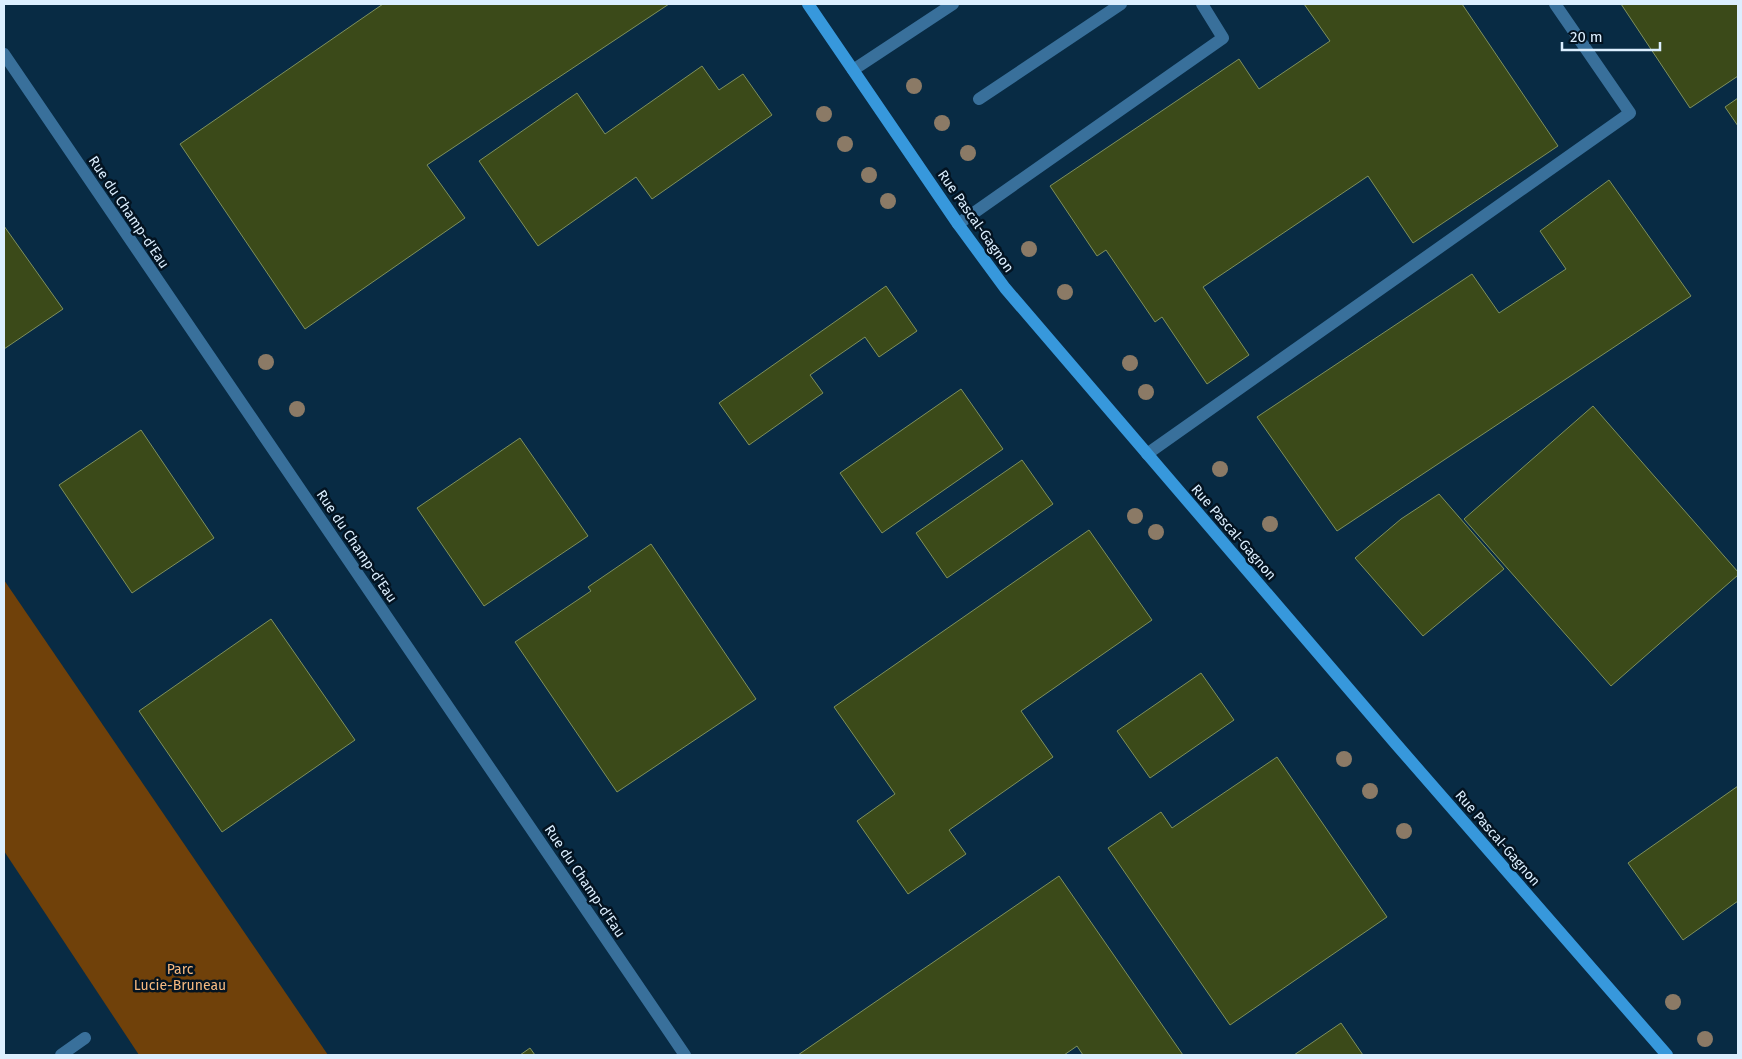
<svg xmlns="http://www.w3.org/2000/svg" width="1742" height="1059" font-family="'Fira Sans',sans-serif">
  <rect width="100%" height="100%" fill="#082b44"/>
  <!-- green -->
  <polygon fill="#70410a" points="4,580 328,1055 139,1055 4,851"/>
  <!-- building -->
  <g fill="#3b4a19" stroke="#7e905d">
    <polygon points="383,4 669,4 427,165 465,218 305,329 180,144"/>
    <polygon points="1304,4 1462,4 1558,146 1413,243 1368,176 1203,287 1249,355 1207,384 1162,317 1155,322 1106,250 1097,256 1050,186 1239,59 1259,89 1330,41"/>
    <polygon points="1621,4 1738,4 1738,76 1690,108"/>
    <polygon points="702,66 719,90 743,74 772,115 652,199 636,177 538,246 479,161 577,93 605,134"/>
    <polygon points="1738,98 1738,126 1725,107"/>
    <polygon points="1609,180 1691,296 1337,531 1257,417 1472,274 1499,313 1566,269 1540,231"/>
    <polygon points="4,226 63,309 4,349"/>
    <polygon points="886,286 917,331 879,357 865,337 810,375 823,393 749,445 719,403"/>
    <polygon points="961,389 1003,449 882,533 840,473"/>
    <polygon points="1593,406 1738,572 1738,575 1611,686 1464,519"/>
    <polygon points="141,430 214,538 132,593 59,485"/>
    <polygon points="520,438 588,536 484,606 417,508"/>
    <polygon points="1022,460 1053,504 947,578 916,533"/>
    <polygon points="1439,494 1504,569 1423,636 1355,558 1401,519"/>
    <polygon points="1089,530 1152,620 1021,711 1053,757 949,830 966,854 908,894 857,821 895,794 834,707"/>
    <polygon points="651,544 756,699 617,792 515,642 591,591 588,587"/>
    <polygon points="271,619 355,740 222,832 139,711"/>
    <polygon points="1201,673 1234,720 1150,778 1117,731"/>
    <polygon points="1277,757 1387,917 1230,1025 1108,848 1161,812 1172,828"/>
    <polygon points="1738,786 1738,901 1683,940 1628,863"/>
    <polygon points="1059,876 1183,1055 1083,1055 1077,1046 1064,1055 798,1055"/>
    <polygon points="1341,1023 1363,1055 1294,1055"/>
    <polygon points="530,1048 535,1055 520,1055"/>
  </g>
  <g fill="none" stroke-linecap="round" stroke-linejoin="round">
    <!-- lane -->
    <g stroke="#39709b" stroke-width="12">
      <polyline points="853,70 953,4"/>
      <polyline points="979,99 1121,4"/>
      <polyline points="958,224 1223,38 1202,4"/>
      <polyline points="1147,454 1630,113 1555,4"/>
      <polyline points="61,1055 85,1038"/>
    </g>
    <!-- street -->
    <polyline stroke="#39709b" stroke-width="12" points="4,54 685,1055"/>
    <!-- secondary -->
    <polyline stroke="#3798dc" stroke-width="12" points="808,4 958,224 1005,288 1396,744 1667,1055"/>
  </g>
  <!-- trees -->
  <g fill="#8b7a66">
    <circle cx="914" cy="86" r="8"/>
    <circle cx="824" cy="114" r="8"/>
    <circle cx="942" cy="123" r="8"/>
    <circle cx="845" cy="144" r="8"/>
    <circle cx="968" cy="153" r="8"/>
    <circle cx="869" cy="175" r="8"/>
    <circle cx="888" cy="201" r="8"/>
    <circle cx="1029" cy="249" r="8"/>
    <circle cx="1065" cy="292" r="8"/>
    <circle cx="266" cy="362" r="8"/>
    <circle cx="1130" cy="363" r="8"/>
    <circle cx="1146" cy="392" r="8"/>
    <circle cx="297" cy="409" r="8"/>
    <circle cx="1220" cy="469" r="8"/>
    <circle cx="1135" cy="516" r="8"/>
    <circle cx="1270" cy="524" r="8"/>
    <circle cx="1156" cy="532" r="8"/>
    <circle cx="1344" cy="759" r="8"/>
    <circle cx="1370" cy="791" r="8"/>
    <circle cx="1404" cy="831" r="8"/>
    <circle cx="1673" cy="1002" r="8"/>
    <circle cx="1705" cy="1039" r="8"/>
  </g>
  <g text-anchor="middle" stroke-width="5" stroke-linejoin="round" paint-order="stroke">
    <!-- street labels -->
    <g font-size="14" fill="#dcefff" stroke="#031321">
      <text transform="translate(129 212) rotate(56)" y="5">Rue du Champ-d'Eau</text>
      <text transform="translate(976 221) rotate(55)" y="5">Rue Pascal-Gagnon</text>
      <text transform="translate(1234 532) rotate(49)" y="5">Rue Pascal-Gagnon</text>
      <text transform="translate(357 546) rotate(56)" y="5">Rue du Champ-d'Eau</text>
      <text transform="translate(1498 838) rotate(49)" y="5">Rue Pascal-Gagnon</text>
      <text transform="translate(585 881) rotate(56)" y="5">Rue du Champ-d'Eau</text>
    </g>
    <!-- park labels -->
    <g font-size="14" fill="#f7ba81" stroke="#031321">
      <text x="180" y="974">Parc<tspan x="180" dy="16">Lucie-Bruneau</tspan></text>
    </g>
  </g>
  <!-- border -->
  <rect width="1742" height="1059" fill="none" stroke="#dcefff" stroke-width="10"/>
  <!-- scale -->
  <path d="M1562 42v8h98v-8" fill="none" stroke="#dcefff" stroke-width="2.5"/>
  <text x="1570" y="42" font-size="15" fill="#dcefff" stroke="#031321" stroke-width="4" paint-order="stroke">20 m</text>
</svg>
